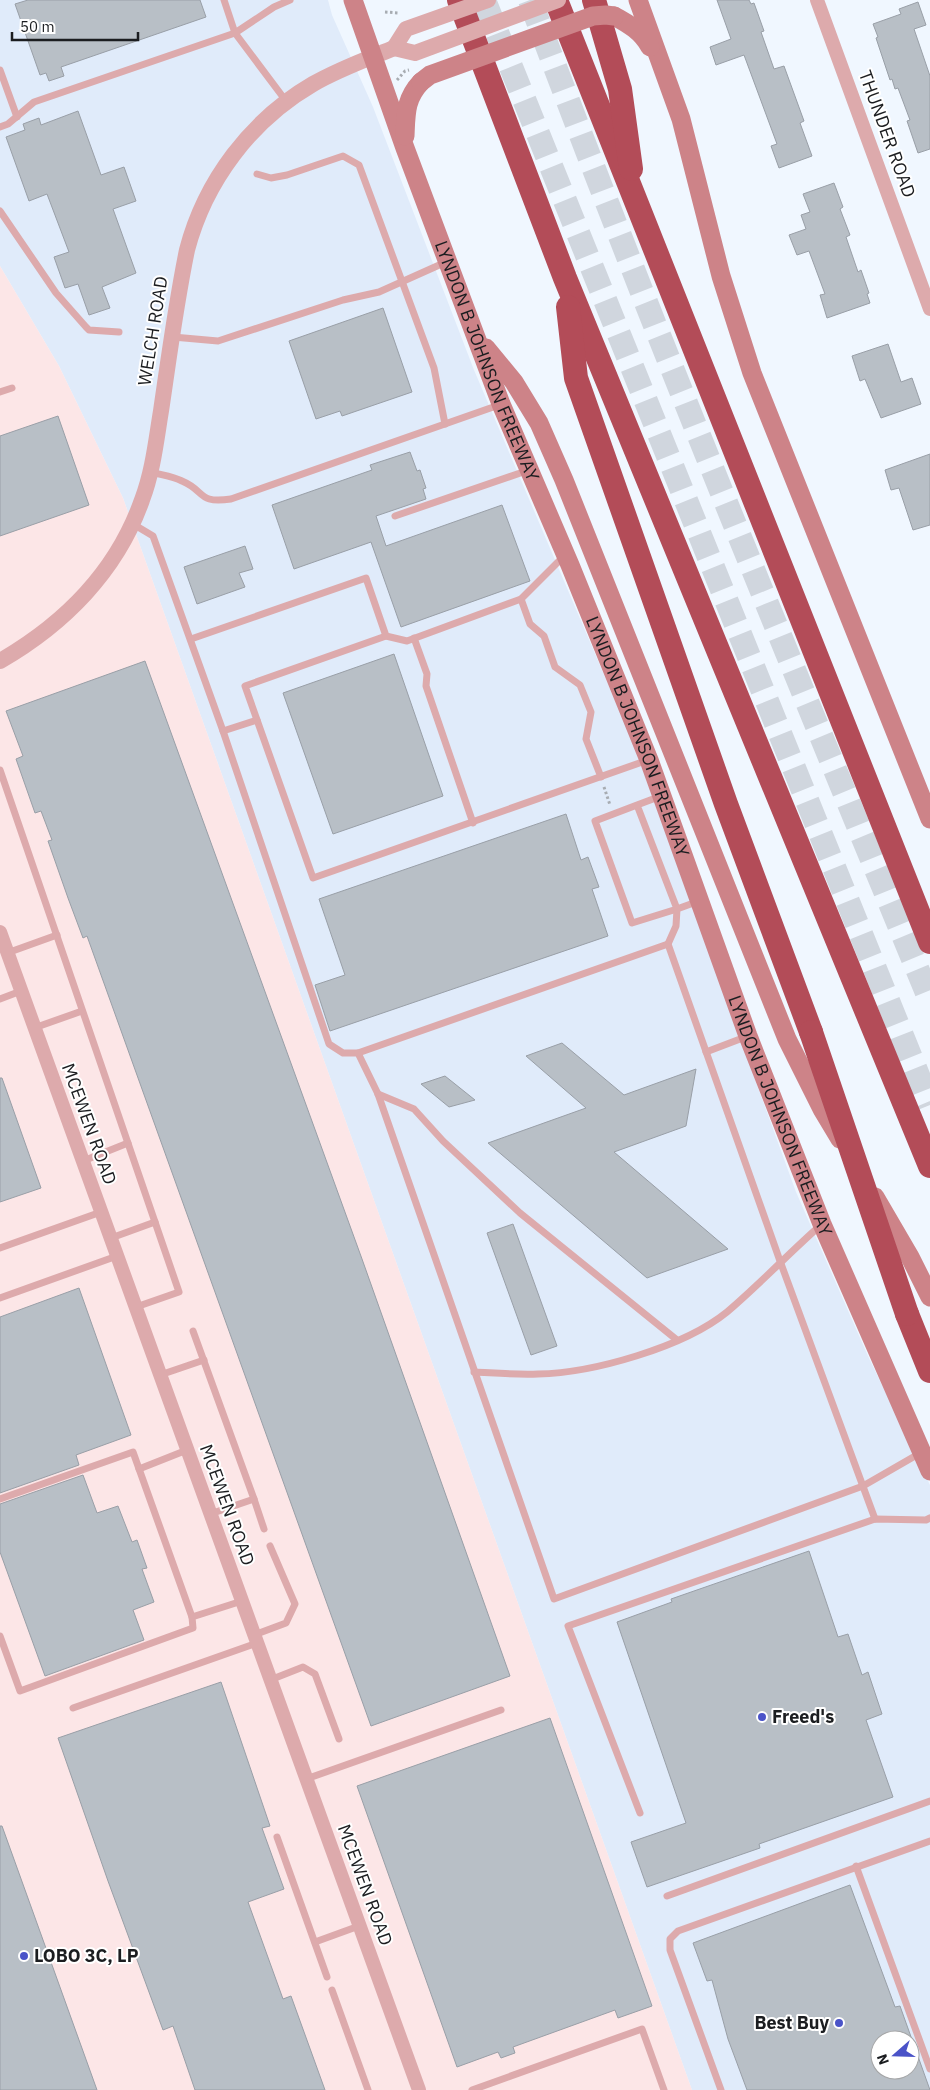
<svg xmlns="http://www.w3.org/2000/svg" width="930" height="2090" font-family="'IBM Plex Sans',sans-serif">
  <rect width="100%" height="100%" fill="#f0f7ff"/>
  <!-- built -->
  <path fill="#e0ebfa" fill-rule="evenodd" d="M 0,0 L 328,0 L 332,15 L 373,107 L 474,370 L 631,738 L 796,1192 L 868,1356 L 930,1485 L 930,2090 L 692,2090 L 123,498 L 59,366 L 0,266 ZM 880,2040 L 910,2040 L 910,2070 L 880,2070 Z"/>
  <!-- industrial -->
  <polygon fill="#fce6e7" points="0,266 59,366 123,498 692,2090 0,2090"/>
  <!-- building -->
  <g fill="#b8bfc6" stroke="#999fa7" fill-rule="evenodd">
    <polygon points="28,0 200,0 206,17 61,67 64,76 49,81 46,73 40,75 15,4"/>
    <polygon points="717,0 749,0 751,4 754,3 764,31 761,32 774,69 784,66 804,121 800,123 812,156 779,168 771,146 777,144 744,55 716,65 710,47 731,39"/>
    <polygon points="918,2 926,25 914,29 930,76 930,149 918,153 907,121 910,120 898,88 895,89 892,79 890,80 876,38 878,37 873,24 901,14 899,9"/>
    <polygon points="78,111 101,175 124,167 136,201 113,209 136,273 102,287 110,308 89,315 78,284 65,288 54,257 69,252 47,194 29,201 6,137 25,130 23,124 39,118 41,125"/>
    <polygon points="834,183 843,207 840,209 850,235 846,237 858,272 861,270 869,293 867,294 870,303 827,318 820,295 825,294 809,251 797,255 789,235 806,229 801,215 810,212 803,194"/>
    <polygon points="383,308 412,392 342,416 340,411 316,419 289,341"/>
    <polygon points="888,344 901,382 912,378 921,404 881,418 865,379 860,381 852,356"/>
    <polygon points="58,416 89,505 0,536 0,436"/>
    <polygon points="410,452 417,471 420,470 426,488 423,489 426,499 376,516 386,546 502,505 530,581 401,627 371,542 294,569 272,505 372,470 370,465"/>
    <polygon points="930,454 930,525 913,530 899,488 891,490 885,470"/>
    <polygon points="245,546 253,569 239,573 245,587 197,604 184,567"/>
    <polygon points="394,654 443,796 333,834 283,693"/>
    <polygon points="145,661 362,1259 510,1676 371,1726 87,936 83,938 68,898 48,841 52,840 41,811 35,813 16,759 23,756 6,711"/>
    <polygon points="566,814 581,860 588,857 599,887 592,889 608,936 330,1031 315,985 345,975 319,899"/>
    <polygon points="562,1043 624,1095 696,1069 686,1126 614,1152 728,1249 647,1278 488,1143 586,1108 526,1056"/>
    <polygon points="445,1076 475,1100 449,1107 421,1084"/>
    <polygon points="0,1078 2,1078 41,1188 0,1202"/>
    <polygon points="513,1224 557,1346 531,1355 487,1233"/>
    <polygon points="79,1288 131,1435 76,1455 79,1465 0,1493 0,1317"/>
    <polygon points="83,1475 97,1513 118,1506 132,1542 137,1540 147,1568 142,1569 154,1602 133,1610 144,1640 45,1676 0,1552 0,1504"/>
    <polygon points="809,1551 838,1637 848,1634 862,1675 868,1672 882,1714 866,1720 893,1797 759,1844 760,1848 647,1887 631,1842 686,1823 617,1622 672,1602 671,1599"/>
    <polygon points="221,1682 270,1826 262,1828 284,1889 248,1902 283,1999 291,1996 325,2090 195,2090 173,2026 163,2030 108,1881 58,1738"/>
    <polygon points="550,1718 652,2006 618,2018 615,2010 513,2047 515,2053 501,2058 498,2052 457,2067 357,1786"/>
    <polygon points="0,1826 2,1826 97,2090 0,2090"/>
    <path d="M 850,1885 L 895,2007 L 900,2006 L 930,2090 L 747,2090 L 728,2039 L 712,1980 L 707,1981 L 693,1943 ZM 880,2040 L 910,2040 L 910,2070 L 880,2070 Z"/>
  </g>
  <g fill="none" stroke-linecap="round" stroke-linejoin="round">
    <!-- motorway-tunnel -->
    <g stroke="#d0d6de" stroke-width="24" stroke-dasharray="24 12" stroke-linecap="butt">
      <polyline points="484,0 930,1105"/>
      <path d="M 530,0 C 655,336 793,668 930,1000"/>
    </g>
    <!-- path -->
    <g stroke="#a7acb2" stroke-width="3" stroke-dasharray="2.5 2.5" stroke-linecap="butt">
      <polyline points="385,12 399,13"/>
      <polyline points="604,787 610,805"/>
    </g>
    <!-- service -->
    <g stroke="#ddaaac" stroke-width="7">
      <polyline points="224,0 235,33 286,101"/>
      <polyline points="0,70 17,117"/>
      <polyline points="0,127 8,124 34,102 235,33 274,7 290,0"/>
      <polyline points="257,174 271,178 287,175 343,156 359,165 434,368 445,424"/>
      <polyline points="0,211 56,293 86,327 89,330 119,332"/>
      <polyline points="173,337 218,341 343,300 379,292 446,262"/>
      <polyline points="0,392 12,388"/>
      <path d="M 151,472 C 161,475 172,476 182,481 C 206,491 197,504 231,499 L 499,405"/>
      <polyline points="395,516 529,470"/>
      <polyline points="133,524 153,536 223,731 329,1044 343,1053 358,1053 378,1094 554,1599 863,1486 922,1452"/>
      <polyline points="521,599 530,624 544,636 555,667 580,685 591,712 586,739 601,777"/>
      <polyline points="386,636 245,686 313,878 648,760"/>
      <polyline points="414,638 427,674 426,686 473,823"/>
      <polyline points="191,639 366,578 386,636 407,641 521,599 565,555"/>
      <polyline points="223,731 257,720"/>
      <polyline points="0,770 179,1292 136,1307"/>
      <polyline points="637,805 595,821 632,923 677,909 637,805 661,796"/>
      <polyline points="699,901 677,909 676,926 668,944 780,1261 875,1519"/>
      <polyline points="7,953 57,935"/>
      <polyline points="0,999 21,991"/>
      <polyline points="34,1028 82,1011"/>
      <polyline points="706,1052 748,1036"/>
      <polyline points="358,1053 668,944"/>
      <polyline points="378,1094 414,1109 443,1141 520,1213 677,1340"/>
      <polyline points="83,1161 128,1143"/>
      <polyline points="111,1238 155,1222"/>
      <polyline points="0,1248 101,1212"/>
      <polyline points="0,1298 117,1256"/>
      <polyline points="193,1331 254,1499 210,1514"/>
      <path d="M 474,1372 C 495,1373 517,1375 538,1374 C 593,1373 684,1347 727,1312 C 760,1284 790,1252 822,1224"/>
      <polyline points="160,1375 204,1360"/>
      <polyline points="139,1469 187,1450"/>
      <polyline points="0,1499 133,1452 192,1617"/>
      <polyline points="254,1499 264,1529"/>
      <polyline points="254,1635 286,1623 295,1604 270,1546"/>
      <polyline points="0,1636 20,1691 193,1628 192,1617 242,1601"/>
      <polyline points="270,1680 303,1667 315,1674 339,1739"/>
      <polyline points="73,1708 257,1643"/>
      <polyline points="306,1779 501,1710"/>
      <polyline points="640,1813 568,1626 875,1519 926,1520 930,1518"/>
      <polyline points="277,1837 327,1977"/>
      <polyline points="856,1866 930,2069"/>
      <polyline points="667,1896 930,1801"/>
      <polyline points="315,1942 359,1926"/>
      <polyline points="332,1990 368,2090"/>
      <polyline points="472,2090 642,2029 664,2090"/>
      <polyline points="721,2090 670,1950 670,1939 678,1931 930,1841"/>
    </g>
    <!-- minor -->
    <g stroke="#ddaaac" stroke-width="14">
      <polyline points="817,0 930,309"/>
      <polyline points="0,932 419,2090"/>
    </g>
    <!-- tertiary -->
    <path stroke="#ddaaac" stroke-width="16" d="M 0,661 C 64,624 117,571 142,500 C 153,471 156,441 161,411 C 169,357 176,303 187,250 C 205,181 251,120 313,84 C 339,69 367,59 394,48"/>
    <!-- secondary -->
    <g stroke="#cd8388" stroke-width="19">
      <path id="s1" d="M 353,0 L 405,148 L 501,404 L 570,565 L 649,760 L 748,1036 L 822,1224 L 930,1471"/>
      <polyline points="638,0 681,119 721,276 752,373 930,819"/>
      <path d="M 614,16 C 629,24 642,32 650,47"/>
      <path d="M 405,136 C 406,114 405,99 421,82"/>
      <polyline points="486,348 514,382 539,423 564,480 787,1039 822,1109 840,1139"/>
      <polyline points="875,1197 910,1257 930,1297"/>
    </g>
    <!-- motorway -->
    <g stroke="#b34c58" stroke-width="24">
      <polyline points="459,0 565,278 930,1166"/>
      <polyline points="556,0 930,942"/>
      <polyline points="594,0 620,89 631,169"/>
      <polyline points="568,307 576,378 726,804 811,1032"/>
      <polyline points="907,1314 930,1371"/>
    </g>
    <!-- path-bridge -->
    <polyline stroke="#a7acb2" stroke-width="3" stroke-dasharray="2.5 2.5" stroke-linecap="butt" points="397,80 405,71 409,70"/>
    <!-- tertiary-bridge -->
    <polyline stroke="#ddaaac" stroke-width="16" points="488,0 406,29 394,48 415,53 558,0"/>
    <!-- secondary-bridge -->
    <polyline stroke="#cd8388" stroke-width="19" points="421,82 430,75 593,16 606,15 614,16"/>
    <!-- motorway-bridge -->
    <polyline stroke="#b34c58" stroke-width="24" points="811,1032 907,1314"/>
  </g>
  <!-- markers -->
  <g fill="#4a53c8" stroke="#fff" stroke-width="2">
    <circle cx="762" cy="1717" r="5"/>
    <circle cx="24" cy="1956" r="5"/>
    <circle cx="839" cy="2023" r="5"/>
  </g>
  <g text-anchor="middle" stroke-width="4" stroke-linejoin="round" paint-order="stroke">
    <!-- street labels -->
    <g font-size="18" fill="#1b1d20" stroke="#fff">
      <text transform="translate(887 134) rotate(70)" y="6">THUNDER ROAD</text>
      <text transform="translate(153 331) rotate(-81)" y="6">WELCH ROAD</text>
      <text dy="6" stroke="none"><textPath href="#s1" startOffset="385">LYNDON B JOHNSON FREEWAY</textPath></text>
      <text dy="6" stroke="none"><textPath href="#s1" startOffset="790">LYNDON B JOHNSON FREEWAY</textPath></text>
      <text dy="6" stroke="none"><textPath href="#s1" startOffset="1195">LYNDON B JOHNSON FREEWAY</textPath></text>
      <text transform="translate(89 1124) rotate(70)" y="6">MCEWEN ROAD</text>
      <text transform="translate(227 1505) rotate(70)" y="6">MCEWEN ROAD</text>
      <text transform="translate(365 1885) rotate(70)" y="6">MCEWEN ROAD</text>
    </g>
    <!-- poi labels -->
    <g font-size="18" font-weight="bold" fill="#1b1d20" stroke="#fff" text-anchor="start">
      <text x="772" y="1723">Freed's</text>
      <text x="34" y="1962">LOBO 3C, LP</text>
      <text x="829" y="2029" text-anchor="end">Best Buy</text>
    </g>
  </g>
  <!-- north arrow -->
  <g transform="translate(895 2055) rotate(250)"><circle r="24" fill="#ffffff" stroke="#a4a5a6"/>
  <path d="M0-4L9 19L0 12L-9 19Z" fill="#4a53c8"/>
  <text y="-8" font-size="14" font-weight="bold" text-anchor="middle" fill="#1b1d20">N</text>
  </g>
  <!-- scale -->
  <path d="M12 32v8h126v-8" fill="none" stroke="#1b1d20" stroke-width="2.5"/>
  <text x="20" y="32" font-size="15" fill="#1b1d20" stroke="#ffffff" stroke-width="4" paint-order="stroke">50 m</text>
</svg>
